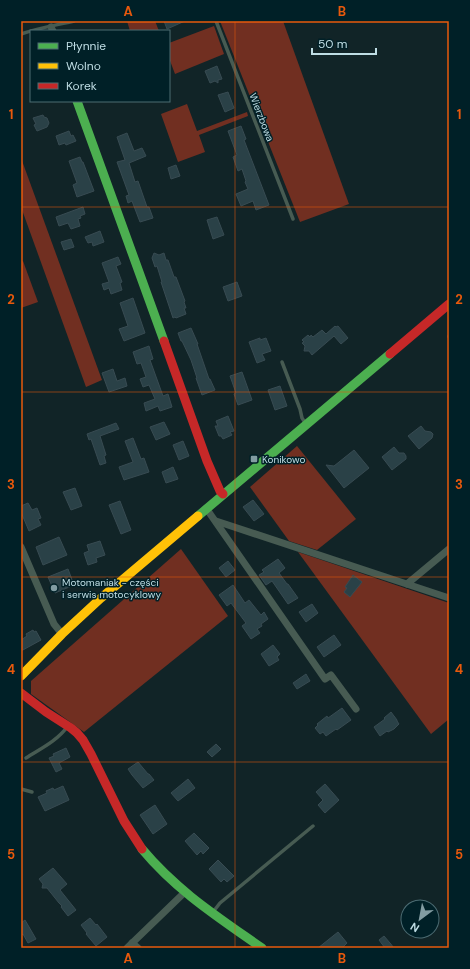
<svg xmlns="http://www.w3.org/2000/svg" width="470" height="969" font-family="'DM Sans',sans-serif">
  <rect width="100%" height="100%" fill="#112427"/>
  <!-- green -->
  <g fill="#712f21">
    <polygon points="127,21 155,21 159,31 130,31"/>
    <polygon points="220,21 283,21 349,204 300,222"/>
    <polygon points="214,26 224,54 175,74 169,58 169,43"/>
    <polygon points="187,104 197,131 247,112 248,116 199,135 205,152 178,162 161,114"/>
    <polygon points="21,158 102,380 86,387 21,207"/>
    <polygon points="23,261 38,302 21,308 21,262"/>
    <polygon points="297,446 356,519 317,550 289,541 250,487"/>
    <polygon points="181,549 228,616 84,732 31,694 31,681"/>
    <polygon points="298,552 449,603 449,719 431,734"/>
  </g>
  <!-- building -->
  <g fill="#2a4147" stroke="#384b52">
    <polygon points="164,21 185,21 167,29"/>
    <polygon points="217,66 222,79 218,80 218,83 215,81 210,83 205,71"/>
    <polygon points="228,92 234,108 225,112 218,95"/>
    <polygon points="43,115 44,117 47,118 49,123 47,127 37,131 34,125 36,124 33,118"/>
    <polygon points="241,126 246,139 244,140 269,205 256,210 253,201 241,206 236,194 248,189 245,182 246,181 242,169 238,171 233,157 237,155 228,131"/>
    <polygon points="69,131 71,136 73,135 76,141 66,145 65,143 59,145 56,136"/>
    <polygon points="127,133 134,151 142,148 146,156 129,163 135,182 138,181 147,207 149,207 153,218 140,222 132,201 128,203 126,196 129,195 117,162 125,160 117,137"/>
    <polygon points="80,157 82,162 83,162 94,191 77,197 73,185 77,183 69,161"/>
    <polygon points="176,165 180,176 171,179 168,168"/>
    <polygon points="83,207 85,214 80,216 81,218 78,219 80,226 71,229 68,223 59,226 56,217"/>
    <polygon points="217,217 224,235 213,239 207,220"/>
    <polygon points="100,231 104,242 93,246 92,242 88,243 85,237"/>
    <polygon points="71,239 74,247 64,250 61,242"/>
    <polygon points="154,253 159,255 164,253 166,260 168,260 174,277 176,277 185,301 184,302 186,308 184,308 186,314 176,318 175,317 173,318 161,282 162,282 157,266 155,267 152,258"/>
    <polygon points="118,257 121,264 116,266 122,282 120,283 122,290 111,294 109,288 104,290 102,284 109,282 102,263"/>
    <polygon points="237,282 242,296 228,301 223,287"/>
    <polygon points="133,298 145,333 124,341 119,329 128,326 120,303"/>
    <polygon points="335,326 336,327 338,326 348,338 341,344 334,336 312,355 309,351 304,351 305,346 302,343 304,342 302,340 308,335 310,337 311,335 313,337 322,330 326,334"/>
    <polygon points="191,328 198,344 197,344 209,379 210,379 215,390 202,395 196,378 197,378 191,360 182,341 181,341 178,333"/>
    <polygon points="260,338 260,340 266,338 271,351 262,354 265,360 257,363 249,342"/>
    <polygon points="149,346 153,359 150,360 163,396 168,394 172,407 160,411 158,406 146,411 144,403 155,399 149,385 143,387 140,379 146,377 141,363 137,364 133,352"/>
    <polygon points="113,369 117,381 125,378 127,386 109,392 102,373"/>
    <polygon points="242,372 252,400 238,405 234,394 236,393 230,376"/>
    <polygon points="280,386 287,406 275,410 268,390"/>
    <polygon points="228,416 234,431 230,432 232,435 223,439 221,436 219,436 215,426 218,426 216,421"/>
    <polygon points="164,422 170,434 156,440 150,427"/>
    <polygon points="116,423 119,429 100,436 106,455 104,456 106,463 100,465 91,439 89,440 87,434"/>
    <polygon points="421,426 425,431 431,432 433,434 432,438 419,449 408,436"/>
    <polygon points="133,438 141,459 144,458 149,472 124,480 119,467 133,462 125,441"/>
    <polygon points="183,441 189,456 179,460 173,445"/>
    <polygon points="394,447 399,453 404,453 406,456 406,459 392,470 382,457"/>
    <polygon points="354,450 369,468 344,488 326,465 334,466"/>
    <polygon points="173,467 178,479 166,483 162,472"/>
    <polygon points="75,488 82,506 71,510 63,492"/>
    <polygon points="253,500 264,514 254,521 243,507"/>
    <polygon points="120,501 131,530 121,534 109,505"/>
    <polygon points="28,503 32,510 37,508 41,518 38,519 41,525 29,531 21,512 21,506"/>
    <polygon points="59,537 67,555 43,565 36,547"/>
    <polygon points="100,541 105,555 96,558 97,562 88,565 84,553 89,551 87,545"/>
    <polygon points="278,559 285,568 279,573 287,584 288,584 298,598 288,604 272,581 266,585 259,575 264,572 262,570"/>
    <polygon points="228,561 235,570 226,577 219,568"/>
    <polygon points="68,569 74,585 55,593 48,577"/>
    <polygon points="353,575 362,582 350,597 344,592 347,588 345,587"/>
    <polygon points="233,585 245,603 249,600 261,615 264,612 268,619 261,624 262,626 257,629 260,633 251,639 242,626 246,623 231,603 227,606 219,595"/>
    <polygon points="312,604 318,613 306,622 299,612"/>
    <polygon points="33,630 34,632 36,631 41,640 21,651 21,640 27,636 26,634"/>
    <polygon points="334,635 341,645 324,657 317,647"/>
    <polygon points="273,645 280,654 277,657 279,660 269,666 261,654"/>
    <polygon points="306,674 310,681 297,689 293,683"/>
    <polygon points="342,708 351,720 337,730 336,729 326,736 323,732 320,734 315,728 318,725 317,724 327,716 328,718"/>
    <polygon points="391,712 397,720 397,721 399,724 394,729 388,732 387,731 380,736 374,727 385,719 384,718"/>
    <polygon points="216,744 221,749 212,757 207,752"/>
    <polygon points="66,748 70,757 59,763 62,769 56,772 49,758 54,756 53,754"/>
    <polygon points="138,762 148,774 149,774 154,780 143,788 132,775 128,769"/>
    <polygon points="188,779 195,788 178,801 171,793"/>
    <polygon points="325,784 339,800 325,813 318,805 323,800 316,792"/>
    <polygon points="63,786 69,800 45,811 38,797 47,793 46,791 53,788 54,790"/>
    <polygon points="155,805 167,824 153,834 140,815"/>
    <polygon points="194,833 209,848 203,854 201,851 197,855 185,841"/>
    <polygon points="218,860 234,876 227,882 224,879 221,882 209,869"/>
    <polygon points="53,868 67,884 60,890 76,910 68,916 61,907 62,906 59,903 47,888 42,888 43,884 39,879"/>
    <polygon points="90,918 96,925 97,924 107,937 96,946 86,934 87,933 81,925"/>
    <polygon points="25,920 36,939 28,943 23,934 21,936 21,923"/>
    <polygon points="338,932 347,943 342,948 318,948"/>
    <polygon points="384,936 390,943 394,948 385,948 379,940"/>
  </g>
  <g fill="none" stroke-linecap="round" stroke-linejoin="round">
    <!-- lane -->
    <g stroke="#475b52" stroke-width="3.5">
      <polyline points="216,21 293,219"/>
      <path d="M 21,34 C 38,28 57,25 74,21"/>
      <polyline points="449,337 449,336"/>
      <polyline points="282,362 300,409 302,418 306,424"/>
      <path d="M 26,758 C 40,749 57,741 67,727"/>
      <polyline points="21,789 32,792"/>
      <polyline points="213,912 220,903 313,826"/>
    </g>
    <!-- street -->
    <g stroke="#475b52" stroke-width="7">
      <polyline points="51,27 53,31"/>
      <polyline points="206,508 325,679 331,675 356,709"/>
      <polyline points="216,521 449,598"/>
      <polyline points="21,547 54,624 62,634"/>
      <polyline points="407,584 449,549"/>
      <polyline points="132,943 138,948"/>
      <polyline points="127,948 185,892"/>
    </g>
    <!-- fast -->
    <g stroke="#4caf50" stroke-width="9">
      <polyline points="77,101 164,341"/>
      <polyline points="198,516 390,354"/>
      <path d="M 142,849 C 177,891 218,917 262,948"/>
    </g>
    <!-- slow -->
    <polyline stroke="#ffc107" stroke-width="9" points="21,676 62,634 101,598 198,516"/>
    <!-- jam -->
    <g stroke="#c62828" stroke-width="9">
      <polyline points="164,341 207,461 220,491 223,494"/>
      <polyline points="390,354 449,304"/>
      <polyline points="21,693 46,712 71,728 77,733 83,740 91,754 124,821 142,849"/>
    </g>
  </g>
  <!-- grid -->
  <path fill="none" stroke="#e8590c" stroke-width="1" stroke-opacity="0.55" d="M 235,21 L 235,948M 21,207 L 449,207M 21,392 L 449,392M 21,577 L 449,577M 21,762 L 449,762"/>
  <!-- markers -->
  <g fill="#829ca2" stroke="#002027" stroke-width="1.5">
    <rect x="250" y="455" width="8" height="8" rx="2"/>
    <circle cx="54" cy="588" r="4"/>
  </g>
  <g text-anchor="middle" stroke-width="3" stroke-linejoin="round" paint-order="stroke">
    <!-- street labels -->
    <g font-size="10" fill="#bfdde4" stroke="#002027">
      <text transform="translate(262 117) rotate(69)" y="4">Wierzbowa</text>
    </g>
    <!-- poi labels -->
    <g font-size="10" fill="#bfdde4" stroke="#002027" text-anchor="start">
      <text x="262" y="463">Konikowo</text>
      <text x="62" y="586">Motomaniak - części<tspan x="62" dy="12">i serwis motocyklowy</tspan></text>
    </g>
  </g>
  <!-- border -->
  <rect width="470" height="969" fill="none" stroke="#002027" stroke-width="44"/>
  <!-- legend -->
  <rect x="30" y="30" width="140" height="72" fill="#002027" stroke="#4c6c73"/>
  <rect x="38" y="43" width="20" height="6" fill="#4caf50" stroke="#4c6c73"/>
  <text x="66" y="50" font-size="12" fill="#bfdde4">Płynnie</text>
  <rect x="38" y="63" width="20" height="6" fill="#ffc107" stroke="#4c6c73"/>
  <text x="66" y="70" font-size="12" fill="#bfdde4">Wolno</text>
  <rect x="38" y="83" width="20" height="6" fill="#c62828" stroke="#4c6c73"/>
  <text x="66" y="90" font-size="12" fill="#bfdde4">Korek</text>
  <!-- north arrow -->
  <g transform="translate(420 919) rotate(212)"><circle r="19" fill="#002027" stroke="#4c6c73"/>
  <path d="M0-3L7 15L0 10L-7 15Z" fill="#829ca2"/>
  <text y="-6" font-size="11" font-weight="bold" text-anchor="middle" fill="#bfdde4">N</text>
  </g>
  <!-- scale -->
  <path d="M312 48v6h64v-6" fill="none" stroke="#bfdde4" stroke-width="2"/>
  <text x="318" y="48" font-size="12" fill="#bfdde4" stroke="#002027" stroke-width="3" paint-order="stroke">50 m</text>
  <rect x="22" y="22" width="426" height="925" fill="none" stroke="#e8590c" stroke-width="1.5"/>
  <g font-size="13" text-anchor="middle" font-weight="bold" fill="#e8590c">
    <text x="128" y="16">A</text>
    <text x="342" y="16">B</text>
    <text x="11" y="119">1</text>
    <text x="459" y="119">1</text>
    <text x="11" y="304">2</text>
    <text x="459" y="304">2</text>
    <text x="11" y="489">3</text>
    <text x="459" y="489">3</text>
    <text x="11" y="674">4</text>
    <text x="459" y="674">4</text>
    <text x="11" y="859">5</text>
    <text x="459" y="859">5</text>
    <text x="128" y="963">A</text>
    <text x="342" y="963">B</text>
  </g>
</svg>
